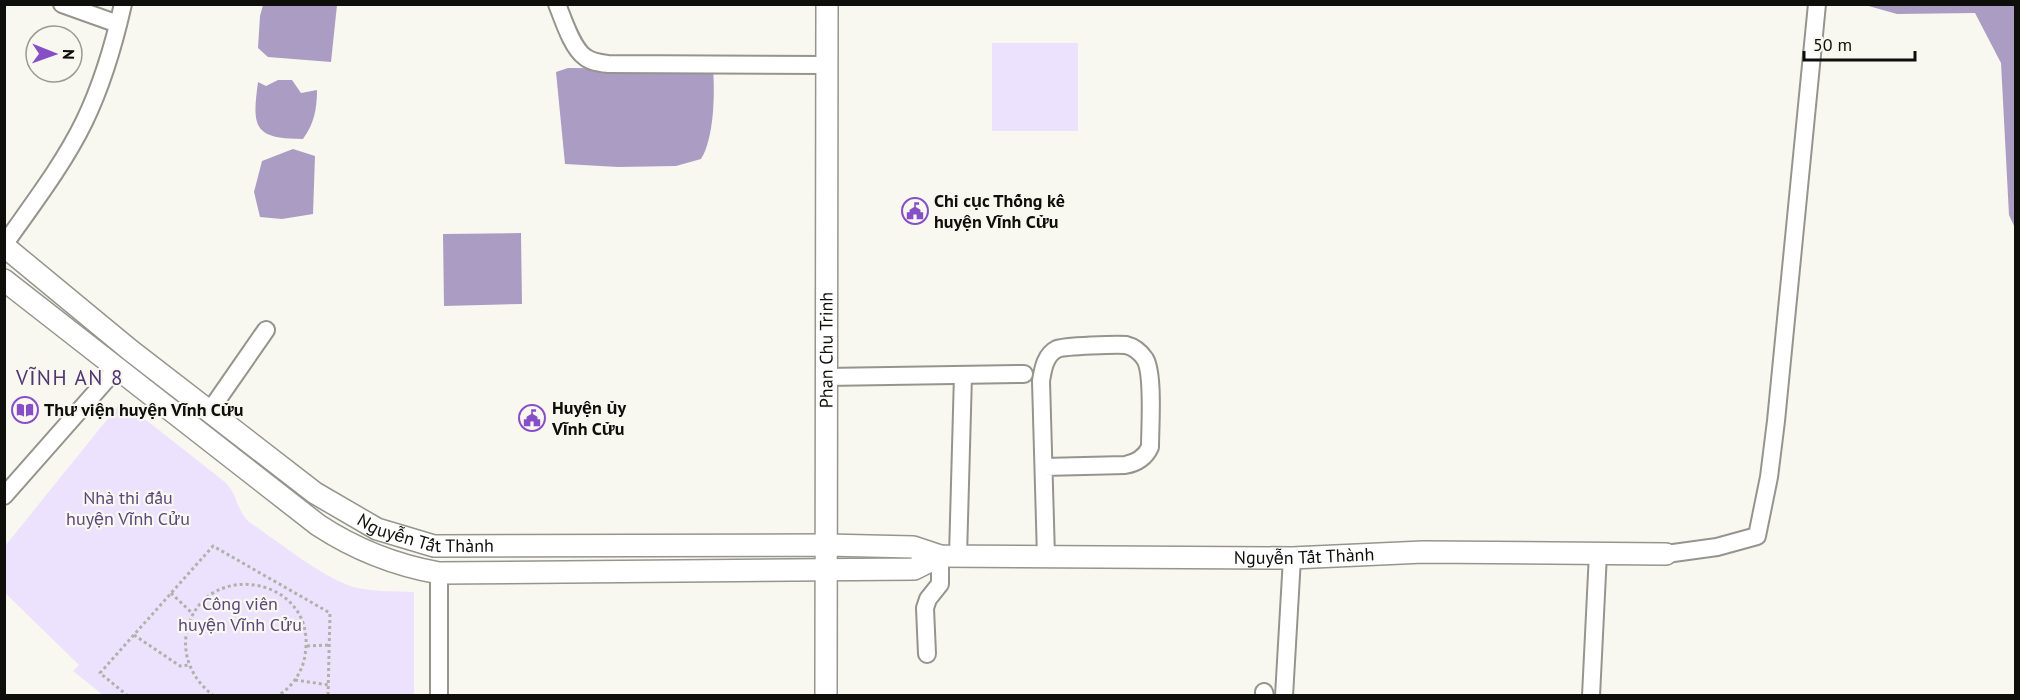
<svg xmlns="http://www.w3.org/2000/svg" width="2020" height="700" font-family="'PT Sans',sans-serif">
  <rect width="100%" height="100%" fill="#f8f8f1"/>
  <!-- green -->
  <g fill="#ede2fe">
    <rect x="992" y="43" width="86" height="88"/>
    <path d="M 122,401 L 225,482 C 238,494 235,508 249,522 C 278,541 321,577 353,587 C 373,592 394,591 414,592 L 414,695 L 103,695 L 73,671 L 79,665 L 5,593 L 5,546 Z"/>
  </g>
  <!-- water -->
  <g fill="#ab9cc3">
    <polygon points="263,5 337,5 331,62 268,57 258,48 260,16"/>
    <polygon points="1865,5 2015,5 2015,228 2009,215 2001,63 1975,13 1897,14"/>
    <path d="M 568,68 L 713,69 C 715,94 714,138 701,159 L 676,166 L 618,167 L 565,164 L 556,72 Z"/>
    <path d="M 278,80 L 292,80 L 301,93 L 317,90 C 317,109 314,124 303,139 C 253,139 252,127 258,82 L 266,86 Z"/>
    <polygon points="293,149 315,156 313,214 282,219 260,217 254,192 262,161"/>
    <polygon points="521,233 522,304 444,306 443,234"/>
  </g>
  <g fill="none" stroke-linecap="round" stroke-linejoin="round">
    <defs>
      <g id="minor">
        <polyline points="62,4 118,24"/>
        <path d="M 557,4 C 563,19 572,48 585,57 C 591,62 600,63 608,64 L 826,65"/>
        <path d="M 4,245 C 32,205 63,165 84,122 C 102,85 114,44 123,4"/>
        <polyline points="825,377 1024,374"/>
        <polyline points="209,412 266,330"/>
        <path d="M 1044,467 L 1125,465 C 1136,463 1145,458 1150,447 C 1150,428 1154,374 1145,359 C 1141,353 1134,347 1126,345 C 1118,344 1064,346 1057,349 C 1045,355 1043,369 1041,381 L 1046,557"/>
        <polyline points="4,496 116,369"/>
        <polyline points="1666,554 1717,547 1757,536 1769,477 1776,421 1817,4"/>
        <polyline points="958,556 963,375"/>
        <polyline points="439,573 439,696"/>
        <polyline points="927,654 925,608 928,599 940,584 940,556"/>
        <polyline points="1264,692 1265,696"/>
        <polyline points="1284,696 1292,558"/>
        <polyline points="1591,696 1598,553"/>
      </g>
      <g id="major">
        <path id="s1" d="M 4,246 L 130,350 L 315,493 L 377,529 L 434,546 L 826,545 L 913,547 L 940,556 L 1292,558 L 1423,552 L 1666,554"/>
        <path d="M 4,280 L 318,525 C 356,550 394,565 439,573 L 914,569 L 940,556"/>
        <path id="s2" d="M 826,696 L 827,4"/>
      </g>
    </defs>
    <!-- minor casing -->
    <use href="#minor" stroke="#95958e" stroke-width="20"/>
    <!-- major casing -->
    <use href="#major" stroke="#95958e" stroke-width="24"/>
    <!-- path -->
    <g stroke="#b1b1ac" stroke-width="3" stroke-dasharray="3 3" stroke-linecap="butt">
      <polyline points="171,593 193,614"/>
      <polyline points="134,635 180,666 189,665"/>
      <polyline points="307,646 329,645"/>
      <polyline points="295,680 329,685"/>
      <polyline points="128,696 100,673 213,546 330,613 328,696"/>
      <path d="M 214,696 C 195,682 183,660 186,636 C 198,556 319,574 305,655 C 303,671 292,688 277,696"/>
    </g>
    <!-- minor -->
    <use href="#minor" stroke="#fff" stroke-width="16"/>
    <!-- major -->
    <use href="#major" stroke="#fff" stroke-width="21"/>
  </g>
  <!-- icons -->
  <defs>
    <symbol id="civic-ring" viewBox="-11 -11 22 22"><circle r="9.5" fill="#f8f8f1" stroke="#874fc6" stroke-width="1.5"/><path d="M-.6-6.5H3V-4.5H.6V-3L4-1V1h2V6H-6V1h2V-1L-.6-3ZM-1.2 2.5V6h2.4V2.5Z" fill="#874fc6"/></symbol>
    <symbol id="library-ring" viewBox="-11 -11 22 22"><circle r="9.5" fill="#f8f8f1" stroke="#874fc6" stroke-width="1.5"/><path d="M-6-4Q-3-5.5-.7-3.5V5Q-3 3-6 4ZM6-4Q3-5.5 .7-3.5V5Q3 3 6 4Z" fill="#874fc6"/></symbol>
  </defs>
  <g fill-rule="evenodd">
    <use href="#civic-ring" x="900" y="196" width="30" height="30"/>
    <use href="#library-ring" x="10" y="395" width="30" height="30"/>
    <use href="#civic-ring" x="517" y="403" width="30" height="30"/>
  </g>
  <g text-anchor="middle" stroke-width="4.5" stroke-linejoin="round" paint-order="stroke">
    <!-- poi labels -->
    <g font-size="18" font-weight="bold" fill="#0e0e0b" stroke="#f8f8f1" text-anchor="start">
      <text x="934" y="207">Chi cục Thống kê<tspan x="934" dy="21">huyện Vĩnh Cửu</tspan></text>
      <text x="552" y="414">Huyện ủy<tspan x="552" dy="21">Vĩnh Cửu</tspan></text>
      <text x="44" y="416">Thư viện huyện Vĩnh Cửu</text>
    </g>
    <!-- street labels -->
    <g font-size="18" fill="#0e0e0b" stroke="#f8f8f1">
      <text dy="6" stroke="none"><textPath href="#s2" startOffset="346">Phan Chu Trinh</textPath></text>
      <text dy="6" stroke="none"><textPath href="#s1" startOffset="518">Nguyễn Tất Thành</textPath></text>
      <text dy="6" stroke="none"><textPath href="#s1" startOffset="1400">Nguyễn Tất Thành</textPath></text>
    </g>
    <!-- park labels -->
    <g font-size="18" fill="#5d467b" stroke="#f8f8f1">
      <text x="128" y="504">Nhà thi đấu<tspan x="128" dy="21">huyện Vĩnh Cửu</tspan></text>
      <text x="240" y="610">Công viên<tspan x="240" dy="21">huyện Vĩnh Cửu</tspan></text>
    </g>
    <!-- quarter labels -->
    <g font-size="21" letter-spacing="1.5" fill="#503671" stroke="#f8f8f1">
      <text x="70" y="385">VĨNH AN 8</text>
    </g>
  </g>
  <!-- border -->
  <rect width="2020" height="700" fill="none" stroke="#0e0e0b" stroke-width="12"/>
  <!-- north arrow -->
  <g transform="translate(54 54) rotate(91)"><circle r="28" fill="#f8f8f1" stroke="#9a9a95" stroke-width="1.5"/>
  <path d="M0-4.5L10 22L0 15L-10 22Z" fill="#874fc6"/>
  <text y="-9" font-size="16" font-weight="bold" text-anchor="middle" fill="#0e0e0b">N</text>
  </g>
  <!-- scale -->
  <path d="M1804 51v9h111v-9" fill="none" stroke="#0e0e0b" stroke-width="3"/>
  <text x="1813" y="51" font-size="18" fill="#0e0e0b" stroke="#f8f8f1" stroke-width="4.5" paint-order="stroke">50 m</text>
</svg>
